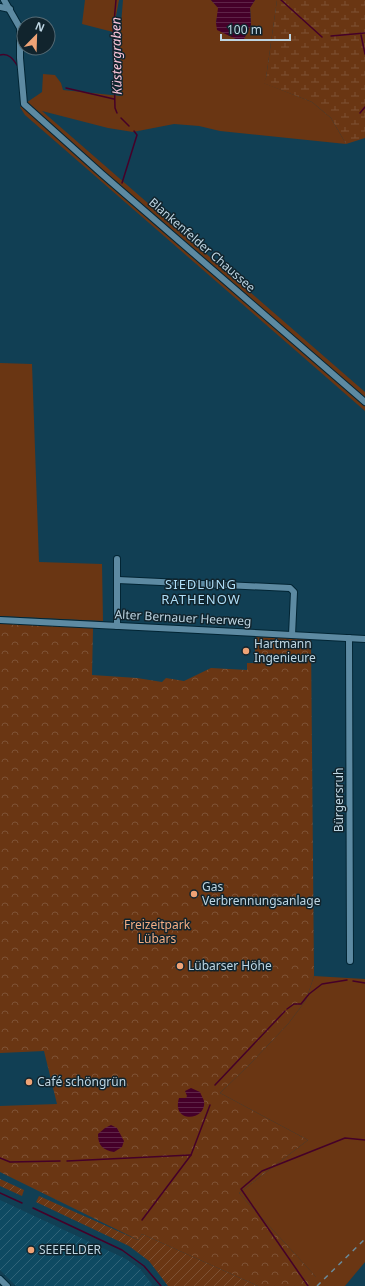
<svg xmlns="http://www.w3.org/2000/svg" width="365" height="1286" font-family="'Noto Sans',sans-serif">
  <defs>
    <pattern id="industrial-furrows" width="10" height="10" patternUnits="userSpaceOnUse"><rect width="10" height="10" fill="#0e4a62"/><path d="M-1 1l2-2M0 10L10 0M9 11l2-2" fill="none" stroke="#2f6378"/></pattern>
    <pattern id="wetland-marsh" width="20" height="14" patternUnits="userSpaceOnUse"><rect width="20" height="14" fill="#6a3613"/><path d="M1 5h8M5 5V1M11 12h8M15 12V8" fill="none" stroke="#7e5235"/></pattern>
    <pattern id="park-crowns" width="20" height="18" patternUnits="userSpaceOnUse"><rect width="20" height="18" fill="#6a3613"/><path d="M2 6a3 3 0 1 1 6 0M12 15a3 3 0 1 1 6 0" fill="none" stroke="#7e5235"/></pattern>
    <pattern id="garden-furrows" width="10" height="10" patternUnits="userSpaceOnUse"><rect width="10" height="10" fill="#6a3613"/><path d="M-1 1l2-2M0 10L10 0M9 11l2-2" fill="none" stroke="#7e5235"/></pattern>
    <pattern id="water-rules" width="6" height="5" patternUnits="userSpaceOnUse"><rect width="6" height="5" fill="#450029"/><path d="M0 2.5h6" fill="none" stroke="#5e2448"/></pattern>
  </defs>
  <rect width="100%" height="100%" fill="#113f54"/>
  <!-- industrial -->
  <polygon fill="url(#industrial-furrows)" points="0,1200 126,1259 140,1269 152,1284 151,1286 16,1286 0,1270"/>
  <!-- grass -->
  <g fill="#6a3613">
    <polygon points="85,0 119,0 113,32 82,24"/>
    <polygon points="123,0 211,0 219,8 216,23 251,25 250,7 255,0 277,0 266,78 264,83 312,102 331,118 346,144 220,131 199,126 174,124 133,132 108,128 42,111 365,392 365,411 25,115 20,107 42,92 43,74 55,75 61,83 63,90 121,96 120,36"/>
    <polygon points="0,363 32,364 39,562 102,564 103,621 0,616"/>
    <polygon points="314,976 365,979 365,1262 345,1286 308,1286 316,1277 239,1193 308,1140 220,1093 250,1064 288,1024 306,1000"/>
  </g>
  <!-- wetland -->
  <polygon fill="url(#wetland-marsh)" points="277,0 365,0 365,138 346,144 331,118 312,102 263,83 266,78"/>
  <!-- park -->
  <polygon fill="url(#park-crowns)" points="0,623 93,628 92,675 137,678 162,682 166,678 184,681 211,668 247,670 247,663 254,663 256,637 311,639 314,976 306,1000 288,1024 250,1064 220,1093 308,1140 239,1193 317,1278 308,1286 258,1286 142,1234 138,1240 0,1172 0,1106 57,1104 44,1051 0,1053"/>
  <!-- garden -->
  <g fill="url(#garden-furrows)">
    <polygon points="0,1179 24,1190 22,1196 0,1186"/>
    <polygon points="39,1196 138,1240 142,1234 258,1286 168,1286 149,1261 129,1246 36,1202"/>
  </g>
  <!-- water -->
  <g fill="url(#water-rules)">
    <polygon points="211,0 255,0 250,8 251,25 244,39 240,41 217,30 216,23 218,8"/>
    <path d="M 191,1088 L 200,1092 C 201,1095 203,1098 204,1101 C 207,1121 171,1124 179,1098 L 186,1098 L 187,1096 L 185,1091 Z"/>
    <path d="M 111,1125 L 117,1128 L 124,1141 L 122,1147 L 114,1152 C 103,1150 98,1146 98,1134 L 105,1128 Z"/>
  </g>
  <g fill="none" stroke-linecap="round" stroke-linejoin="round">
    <!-- stream -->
    <g stroke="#450029" stroke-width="1.5">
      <polyline points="116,0 113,33 115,108 117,113"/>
      <polyline points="281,0 322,37"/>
      <polyline points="361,35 365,54"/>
      <polyline points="331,36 365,33"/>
      <path d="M 0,55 C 9,53 13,59 17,65"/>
      <polyline points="66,88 114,99"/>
      <polyline points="360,113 365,107"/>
      <polyline points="121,118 129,126"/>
      <polyline points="122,183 137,135 134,131"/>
      <polyline points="353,981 365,983"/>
      <polyline points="287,1009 294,1004 301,1004 309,994 322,984 347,980"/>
      <polyline points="215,1085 285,1011"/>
      <polyline points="0,1158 10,1162 60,1161"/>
      <polyline points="67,1161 191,1155"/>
      <polyline points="0,1193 22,1203"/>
      <polyline points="33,1208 122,1250 144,1266 161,1286"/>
      <polyline points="142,1220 191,1155 210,1105"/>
      <polyline points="308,1286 241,1189 262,1171 345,1138 365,1140"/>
    </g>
    <defs>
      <g id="minor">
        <polyline points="4,0 20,28 20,58 24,104 102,174 365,402"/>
        <polyline points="0,7 10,9"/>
        <polyline points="118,580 290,588 294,592 292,635"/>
        <polyline points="0,620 218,631 365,639"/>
        <polyline points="117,626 117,559"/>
        <polyline points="349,638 350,961"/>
        <polyline points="0,1279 7,1286"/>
      </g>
    </defs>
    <!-- minor casing -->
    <use href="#minor" stroke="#022534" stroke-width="8"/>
    <!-- minor -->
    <use href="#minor" stroke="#5d8aa2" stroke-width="6"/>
    <!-- rail -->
    <polyline stroke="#698b9c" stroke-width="1.5" stroke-dasharray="5 5" stroke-linecap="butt" points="317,1286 365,1239"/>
  </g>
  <!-- markers -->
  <g fill="#efa376" stroke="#11242d" stroke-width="1.5">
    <circle cx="246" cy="651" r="4"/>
    <circle cx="194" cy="894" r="4"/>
    <circle cx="180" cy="966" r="4"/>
    <circle cx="29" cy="1082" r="4"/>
    <circle cx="31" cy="1250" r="4"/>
  </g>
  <g text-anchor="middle" stroke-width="3" stroke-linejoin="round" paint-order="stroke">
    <!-- street labels -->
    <g font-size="12" fill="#bed5e2" stroke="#11242d">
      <text transform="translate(202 245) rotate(41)" y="4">Blankenfelder Chaussee</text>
      <text transform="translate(183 618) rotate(3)" y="4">Alter Bernauer Heerweg</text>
      <text transform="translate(339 800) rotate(-90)" y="4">Bürgersruh</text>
    </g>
    <!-- poi labels -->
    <g font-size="12" fill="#bed5e2" stroke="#11242d" text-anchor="start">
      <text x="254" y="648">Hartmann<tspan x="254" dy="14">Ingenieure</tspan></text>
      <text x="202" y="891">Gas<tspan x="202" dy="14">Verbrennungsanlage</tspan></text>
      <text x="188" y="970">Lübarser Höhe</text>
      <text x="37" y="1086">Café schöngrün</text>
      <text x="39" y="1254">SEEFELDER</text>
    </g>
    <!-- park labels -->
    <g font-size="12" fill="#f4ad83" stroke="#11242d">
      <text x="157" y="929">Freizeitpark<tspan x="157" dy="14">Lübars</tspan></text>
    </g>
    <!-- water labels -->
    <g font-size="13" font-style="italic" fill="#fac5db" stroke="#11242d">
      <text transform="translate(116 56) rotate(-91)" y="5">Küstergraben</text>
    </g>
    <!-- neighbourhood labels -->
    <g font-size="13" letter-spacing="1" fill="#afdef7" stroke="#11242d">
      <text x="201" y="589">SIEDLUNG<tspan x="201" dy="15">RATHENOW</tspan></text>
    </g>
  </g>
  <!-- north arrow -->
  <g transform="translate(36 36) rotate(23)"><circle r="19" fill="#11242d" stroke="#566b75"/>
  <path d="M0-3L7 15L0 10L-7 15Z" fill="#efa376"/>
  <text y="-6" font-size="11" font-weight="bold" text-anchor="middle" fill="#bed5e2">N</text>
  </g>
  <!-- scale -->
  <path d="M221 34v6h69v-6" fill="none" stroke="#bed5e2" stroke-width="2"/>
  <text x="227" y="34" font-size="12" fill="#bed5e2" stroke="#11242d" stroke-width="3" paint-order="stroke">100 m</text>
</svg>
